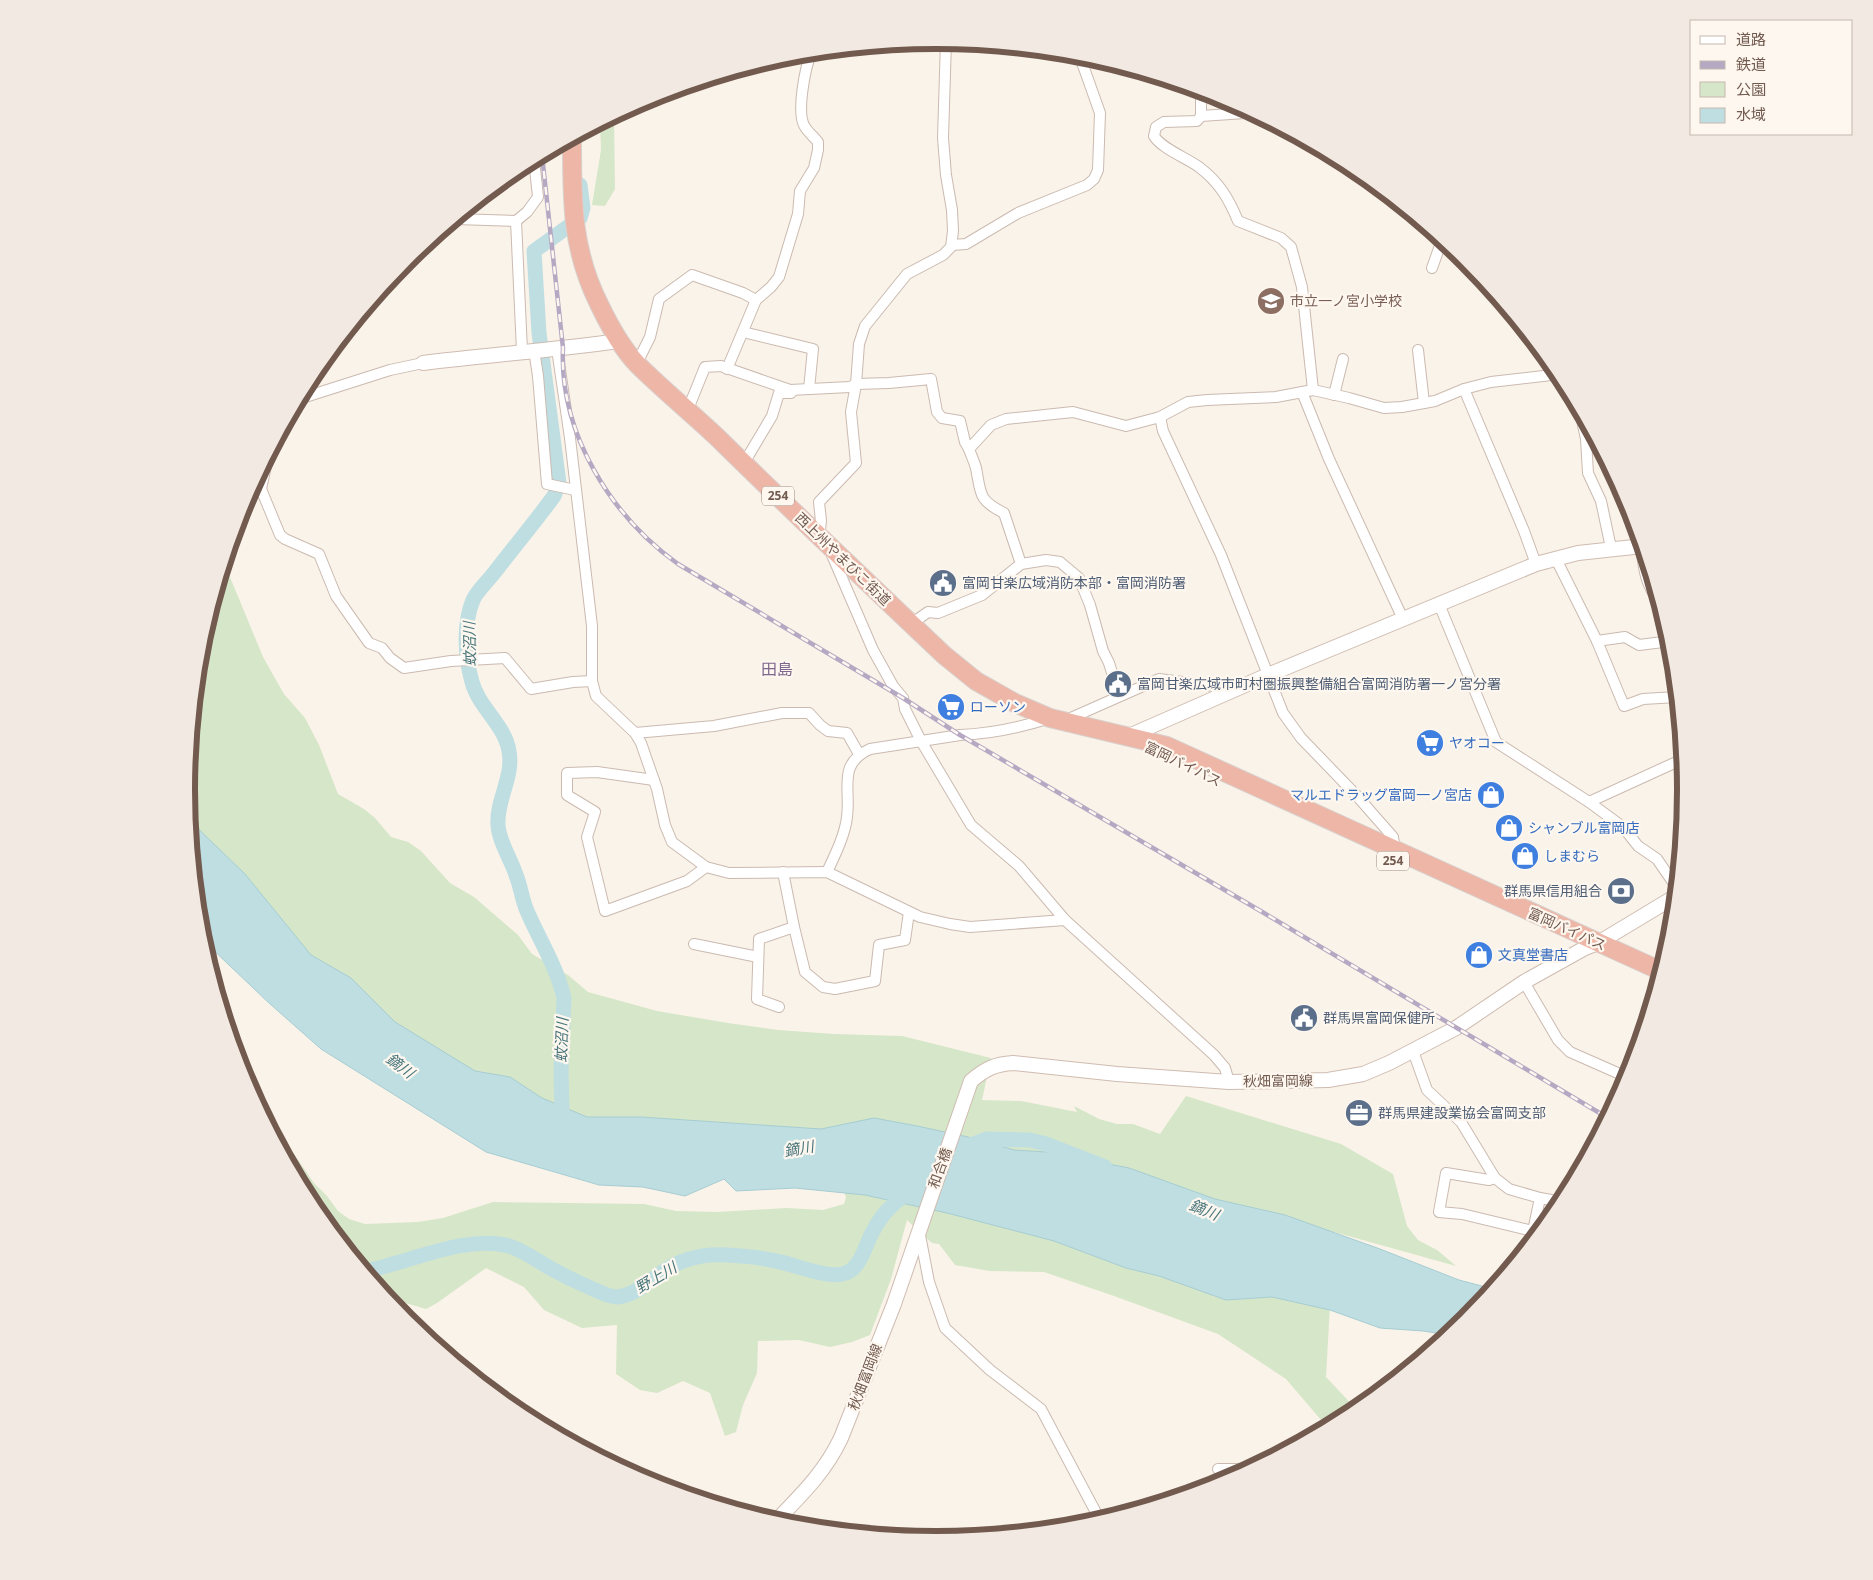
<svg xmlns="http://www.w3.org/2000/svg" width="1873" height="1580" font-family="'Open Sans','Noto Sans JP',sans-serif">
  <rect width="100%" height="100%" fill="#faf3e9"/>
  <!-- green -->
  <g fill="#d6e6c8">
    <polygon points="614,116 615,189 605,206 592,205 601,150 600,123"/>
    <polygon points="225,565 263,657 284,694 305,718 319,745 338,794 364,809 375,818 391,837 408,842 421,851 450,883 474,897 518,935 532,954 568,975 588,992 657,1011 728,1023 778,1030 834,1034 902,1036 991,1058 982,1100 1021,1101 1077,1112 1074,1106 1099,1119 1117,1124 1133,1124 1160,1134 1186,1096 1341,1144 1393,1174 1407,1226 1418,1240 1437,1250 1456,1266 1334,1232 1326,1377 1357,1410 1327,1427 1286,1379 1218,1334 1114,1296 1044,1272 990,1271 955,1265 939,1244 932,1243 907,1220 891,1279 870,1335 852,1342 830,1347 799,1340 758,1341 757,1373 743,1405 736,1432 725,1436 710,1393 683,1381 657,1393 640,1390 616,1374 617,1325 582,1328 544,1310 524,1287 486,1268 437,1303 426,1309 392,1299 390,1300 313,1206 276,1137 294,1154 314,1183 327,1196 338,1211 349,1219 365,1224 418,1222 443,1218 493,1202 644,1204 676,1211 717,1212 786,1208 823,1210 844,1204 846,1197 843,1190 538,1120 196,890 187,790 201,643"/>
  </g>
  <!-- water -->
  <polygon fill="#bfdee2" stroke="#a6cdd2" points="189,820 245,874 311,955 351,978 395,1022 475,1071 510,1077 542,1098 587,1117 641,1117 821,1129 874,1118 917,1126 968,1137 1014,1150 1047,1152 1129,1168 1215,1199 1285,1215 1380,1249 1459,1280 1493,1289 1467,1321 1449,1335 1423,1331 1380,1328 1330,1310 1272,1297 1226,1300 1159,1276 1126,1268 1054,1241 947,1213 865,1195 795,1188 736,1191 724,1179 685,1196 643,1187 599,1185 486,1152 321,1049 269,1003 209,946 201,936"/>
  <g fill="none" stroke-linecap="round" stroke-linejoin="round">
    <!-- river -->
    <g stroke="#bfdee2" stroke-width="15">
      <path d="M 559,1125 L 562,1111 L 561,1070 L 564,998 C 557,967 539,939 527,911 C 522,900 521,887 516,875 C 511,859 499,842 498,825 C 496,800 514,777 509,751 C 505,725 479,708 472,682 C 465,657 463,624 473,600 C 477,591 487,582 494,573 C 514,547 535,522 554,496 L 559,483 L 539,333 L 534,251 L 580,218 L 583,208 L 580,185"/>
      <polyline points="965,1147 987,1139 1030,1140 1046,1144 1105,1167"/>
      <path d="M 365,1271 C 408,1263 467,1234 509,1246 C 522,1250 533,1258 545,1265 C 560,1274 577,1282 593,1289 C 600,1292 609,1297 618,1297 C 634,1295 644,1285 657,1276 C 677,1260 702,1253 727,1255 C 744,1256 760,1257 776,1261 C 793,1264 830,1280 846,1273 C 861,1267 865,1246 872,1233 C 881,1215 895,1200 913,1190"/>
    </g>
    <defs>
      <g id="street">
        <polyline points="1201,90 1201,116"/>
        <path d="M 1250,111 L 1245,113 L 1201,116 L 1197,121 L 1164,122 L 1156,127 L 1154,136 C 1162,149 1187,158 1199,167 C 1219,182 1229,199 1238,221 L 1281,238 L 1291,247 L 1302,287 L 1313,390"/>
        <polyline points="456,219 516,221 527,212 538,197 534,159"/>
        <polyline points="516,221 522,351"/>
        <polyline points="952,245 966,244 1018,213 1087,185 1094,179 1098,170 1100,113 1079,54"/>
        <polyline points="1432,268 1442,240"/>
        <polyline points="743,332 813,349 809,389"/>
        <polyline points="557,349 570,438 592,626 592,681 596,696 635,733 641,743 657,789 665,825 672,842 706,867 729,873 827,872 920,917 950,924 970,927 1065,920"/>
        <polyline points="534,350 538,376 547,484 575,490"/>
        <polyline points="1418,350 1424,403"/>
        <polyline points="637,363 650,337 659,299 692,275 743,293 756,300"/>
        <path d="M 727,369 L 756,300 L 771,287 L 779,277 L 798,214 L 800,191 L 814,168 L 818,150 L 818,142 C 814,137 808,132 805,127 C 796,114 805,66 812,52"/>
        <polyline points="1464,389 1524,531 1536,564"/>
        <polyline points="1302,392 1329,459 1403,619"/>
        <polyline points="1334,395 1343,359"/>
        <polyline points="299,399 390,370 423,363"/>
        <polyline points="688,409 705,367 721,366 790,390 850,387 856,384 889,383 931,379 937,412 942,418 960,421 965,442 969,449 991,425 1006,419 1073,412 1126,426 1160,417 1188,402 1207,400 1276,397 1313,390 1349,398 1384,408 1402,407 1435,401 1464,389 1491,382 1560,374"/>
        <polyline points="1580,411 1586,439 1588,473 1601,501 1611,548"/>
        <polyline points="1160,417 1163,431 1221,555 1283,713 1301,738 1357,796 1393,837 1395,850"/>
        <path d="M 969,449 C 971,455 974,461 976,468 C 981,494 978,500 1004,513 L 1021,564"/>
        <polyline points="268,457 261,489 280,535 285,539 319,554 336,596 369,643 382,648 390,658 404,668 451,661 505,658 531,689 573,682 592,681"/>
        <polyline points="744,463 772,416 779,393 791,393"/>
        <polyline points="819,537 821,521 819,502 856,463 851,412 856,384 859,344 865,326 907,274 943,255 951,247 953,231 952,210 946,175 943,138 946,41"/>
        <path d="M 1641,546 C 1644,570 1645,584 1660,603"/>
        <polyline points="832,555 873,650 893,686 903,698 905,709 921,741 971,825 1019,866 1065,920 1214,1055 1225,1068 1229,1082"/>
        <polyline points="1556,559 1597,641 1625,637 1639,645 1671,641"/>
        <polyline points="1439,604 1496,742 1589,802 1623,827 1638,846 1657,859 1677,888"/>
        <polyline points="911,624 928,612 938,613 982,595 1021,564 1046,560 1060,562 1079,578 1090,605 1103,651 1109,663 1119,696"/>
        <polyline points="1597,641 1624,706 1643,699 1677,697"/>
        <polyline points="1064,721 1159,679 1214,686 1221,696"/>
        <polyline points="635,733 714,726 782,713 809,713 820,725 828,731 847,733 859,754"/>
        <polyline points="654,780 597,772 567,773 567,795 595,812 587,837 605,911 687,881 706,867"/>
        <polyline points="1589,802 1683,759"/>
        <polyline points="783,872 794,927 805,972 823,987 835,989 875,981 879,945 905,940 909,912"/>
        <path d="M 827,872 C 835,855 845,835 847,817 C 851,788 837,764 870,749 L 960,735 C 990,734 1022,727 1050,718"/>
        <polyline points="694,944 758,957"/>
        <polyline points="1524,982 1558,1040 1570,1052 1629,1078"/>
        <polyline points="779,1007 757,999 759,939 794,927"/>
        <polyline points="1413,1051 1427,1090 1461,1122 1495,1178 1509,1189 1540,1198"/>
        <polyline points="1495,1178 1489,1180 1446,1173 1439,1212 1462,1214 1533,1231 1540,1198 1562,1202"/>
        <polyline points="919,1230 929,1282 945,1328 990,1370 1041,1409 1100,1520"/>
        <polyline points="1218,1469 1236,1469 1238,1475"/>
      </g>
      <g id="secondary">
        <path d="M 423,363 C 488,355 554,350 619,341"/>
        <polyline points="1129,736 1268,675 1536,564 1578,553 1643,546"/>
        <path d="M 776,1521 C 802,1494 825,1472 841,1438 L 894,1304 L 971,1081 C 985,1069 995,1064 1013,1063 L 1117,1074 L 1229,1082 L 1328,1080 L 1363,1074 L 1389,1063 L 1456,1028 L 1524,982 L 1585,948 L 1598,943 L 1676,896"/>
      </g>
      <path id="highway" d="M 572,138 C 572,199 571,248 599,304 C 609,325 621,347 637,364 C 664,391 694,415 721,441 C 794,513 869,584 944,655 L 976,681 L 1015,703 L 1050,718 L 1167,746 L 1661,971"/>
    </defs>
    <!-- street casing -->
    <use href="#street" stroke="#cbbab0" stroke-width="12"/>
    <!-- secondary casing -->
    <use href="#secondary" stroke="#cfbcb1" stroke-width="16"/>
    <!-- highway casing -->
    <use href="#highway" stroke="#d8d1ce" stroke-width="20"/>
    <!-- street -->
    <use href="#street" stroke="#fff" stroke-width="10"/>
    <!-- secondary -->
    <use href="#secondary" stroke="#fff" stroke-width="14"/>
    <!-- highway -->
    <use href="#highway" stroke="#edb6a7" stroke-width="18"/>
    <defs>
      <path id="rail" d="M 542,155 L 563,348 C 559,433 611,516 678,564 L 903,698 L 960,735 L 1264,913 L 1608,1118"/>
    </defs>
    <!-- rail casing -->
    <use href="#rail" stroke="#b5a8c3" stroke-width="4.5"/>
    <!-- rail -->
    <use href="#rail" stroke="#fdf7ef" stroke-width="2.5" stroke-dasharray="8" stroke-linecap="butt"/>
  </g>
  <!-- icons -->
  <defs>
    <symbol id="school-disc" viewBox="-11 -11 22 22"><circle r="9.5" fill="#8d6e63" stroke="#fdf7ef"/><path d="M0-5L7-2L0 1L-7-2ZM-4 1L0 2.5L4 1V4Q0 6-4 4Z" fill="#fff"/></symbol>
    <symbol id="civic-disc" viewBox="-11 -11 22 22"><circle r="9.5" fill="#5c6f8a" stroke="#fdf7ef"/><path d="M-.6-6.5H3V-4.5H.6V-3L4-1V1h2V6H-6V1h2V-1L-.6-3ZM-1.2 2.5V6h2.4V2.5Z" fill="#fff"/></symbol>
    <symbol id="supermarket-disc" viewBox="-11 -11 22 22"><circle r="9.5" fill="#3f7fe0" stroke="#fdf7ef"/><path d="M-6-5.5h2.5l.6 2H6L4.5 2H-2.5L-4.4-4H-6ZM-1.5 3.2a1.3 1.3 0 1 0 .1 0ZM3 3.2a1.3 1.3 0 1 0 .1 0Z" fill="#fff"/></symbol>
    <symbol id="shop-disc" viewBox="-11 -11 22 22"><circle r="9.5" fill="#3f7fe0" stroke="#fdf7ef"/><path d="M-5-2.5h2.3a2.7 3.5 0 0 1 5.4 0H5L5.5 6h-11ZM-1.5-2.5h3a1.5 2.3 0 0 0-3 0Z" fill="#fff"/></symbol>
    <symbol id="bank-disc" viewBox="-11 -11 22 22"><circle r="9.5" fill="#5c6f8a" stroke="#fdf7ef"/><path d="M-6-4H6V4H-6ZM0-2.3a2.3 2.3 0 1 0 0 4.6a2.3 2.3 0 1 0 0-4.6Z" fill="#fff"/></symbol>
    <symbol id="office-disc" viewBox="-11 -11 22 22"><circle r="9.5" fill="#5c6f8a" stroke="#fdf7ef"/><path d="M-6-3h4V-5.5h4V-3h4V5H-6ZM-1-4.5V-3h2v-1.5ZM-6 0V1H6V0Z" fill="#fff"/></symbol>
  </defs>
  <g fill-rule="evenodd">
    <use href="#school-disc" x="1255" y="285" width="32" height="32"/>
    <use href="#civic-disc" x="927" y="567" width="32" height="32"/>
    <use href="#civic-disc" x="1102" y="668" width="32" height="32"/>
    <use href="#supermarket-disc" x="935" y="691" width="32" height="32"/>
    <use href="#supermarket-disc" x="1414" y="727" width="32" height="32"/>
    <use href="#shop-disc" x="1475" y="779" width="32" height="32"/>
    <use href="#shop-disc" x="1493" y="812" width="32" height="32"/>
    <use href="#shop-disc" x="1509" y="840" width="32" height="32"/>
    <use href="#bank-disc" x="1605" y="875" width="32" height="32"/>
    <use href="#shop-disc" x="1463" y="939" width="32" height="32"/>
    <use href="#civic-disc" x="1288" y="1002" width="32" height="32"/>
    <use href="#office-disc" x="1343" y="1097" width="32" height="32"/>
  </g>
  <g text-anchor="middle" stroke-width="4.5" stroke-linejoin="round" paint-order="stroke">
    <!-- shield labels -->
    <g fill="#fdf7ef" stroke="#9c897f" stroke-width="1">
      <rect x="762" y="486.5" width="32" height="19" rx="4"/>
      <rect x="1377" y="851.5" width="32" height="19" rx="4"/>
    </g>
    <g font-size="12" font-weight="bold" fill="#725a4f">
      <text x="778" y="500">254</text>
      <text x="1393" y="865">254</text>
    </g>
    <!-- education labels -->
    <g font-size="14" fill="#785e54" stroke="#fdf7ef" text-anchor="start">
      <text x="1290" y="306">市立一ノ宮小学校</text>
    </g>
    <!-- street labels -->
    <g font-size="14" fill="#725a4f" stroke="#fdf7ef">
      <text transform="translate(843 559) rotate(44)" y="5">西上州やまびこ街道</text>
      <text transform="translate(1183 764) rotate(26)" y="5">富岡バイパス</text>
      <text transform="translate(1567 929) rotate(24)" y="5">富岡バイパス</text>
      <text transform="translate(1278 1081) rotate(-1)" y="5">秋畑富岡線</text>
      <text transform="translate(940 1168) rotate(-70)" y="5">和合橋</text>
      <text transform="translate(865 1377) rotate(-69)" y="5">秋畑富岡線</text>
    </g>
    <!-- service labels -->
    <g font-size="14" fill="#4e5e75" stroke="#fdf7ef" text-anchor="start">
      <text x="962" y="588">富岡甘楽広域消防本部・富岡消防署</text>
      <text x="1137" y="689">富岡甘楽広域市町村圏振興整備組合富岡消防署一ノ宮分署</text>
      <text x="1602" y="896" text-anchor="end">群馬県信用組合</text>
      <text x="1323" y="1023">群馬県富岡保健所</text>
      <text x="1378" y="1118">群馬県建設業協会富岡支部</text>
    </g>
    <!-- shop labels -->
    <g font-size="14" fill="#366cbe" stroke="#fdf7ef" text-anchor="start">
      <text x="970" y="712">ローソン</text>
      <text x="1449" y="748">ヤオコー</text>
      <text x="1472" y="800" text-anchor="end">マルエドラッグ富岡一ノ宮店</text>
      <text x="1528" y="833">シャンブル富岡店</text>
      <text x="1544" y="861">しまむら</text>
      <text x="1498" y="960">文真堂書店</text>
    </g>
    <!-- water labels -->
    <g font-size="15" font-style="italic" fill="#48757b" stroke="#fdf7ef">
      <text transform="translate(470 644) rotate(-91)" y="5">蚊沼川</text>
      <text transform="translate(562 1040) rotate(-88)" y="5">蚊沼川</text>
      <text transform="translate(400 1066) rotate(37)" y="5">鏑川</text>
      <text transform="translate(799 1149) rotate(-10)" y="5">鏑川</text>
      <text transform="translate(1204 1210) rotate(22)" y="5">鏑川</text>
      <text transform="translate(656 1278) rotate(-31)" y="5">野上川</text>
    </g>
    <!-- quarter labels -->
    <g font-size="16" fill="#7f678d" stroke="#fdf7ef">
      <text x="777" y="675">田島</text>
    </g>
  </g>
  <!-- crop -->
  <path d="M0 0H1873V1580H0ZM195 790a741 741 0 1 1 1482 0a741 741 0 1 1-1482 0Z" fill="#f2eae2" fill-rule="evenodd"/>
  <path fill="none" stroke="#725a4f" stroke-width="6" d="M195 790a741 741 0 1 1 1482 0a741 741 0 1 1-1482 0Z"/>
  <!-- legend -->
  <rect x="1690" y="20" width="162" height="115" fill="#fdf7ef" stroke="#c5b8af"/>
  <rect x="1700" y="36" width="25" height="8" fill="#ffffff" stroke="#c5b8af"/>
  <text x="1736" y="45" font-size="15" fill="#725a4f">道路</text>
  <rect x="1700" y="61" width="25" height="8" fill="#b5a8c3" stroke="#c5b8af"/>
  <text x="1736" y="70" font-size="15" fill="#725a4f">鉄道</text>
  <rect x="1700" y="82" width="25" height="15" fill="#d6e6c8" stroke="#c5b8af"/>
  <text x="1736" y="95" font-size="15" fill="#725a4f">公園</text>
  <rect x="1700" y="108" width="25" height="15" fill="#bfdee2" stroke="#c5b8af"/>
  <text x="1736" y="120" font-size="15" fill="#725a4f">水域</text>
</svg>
